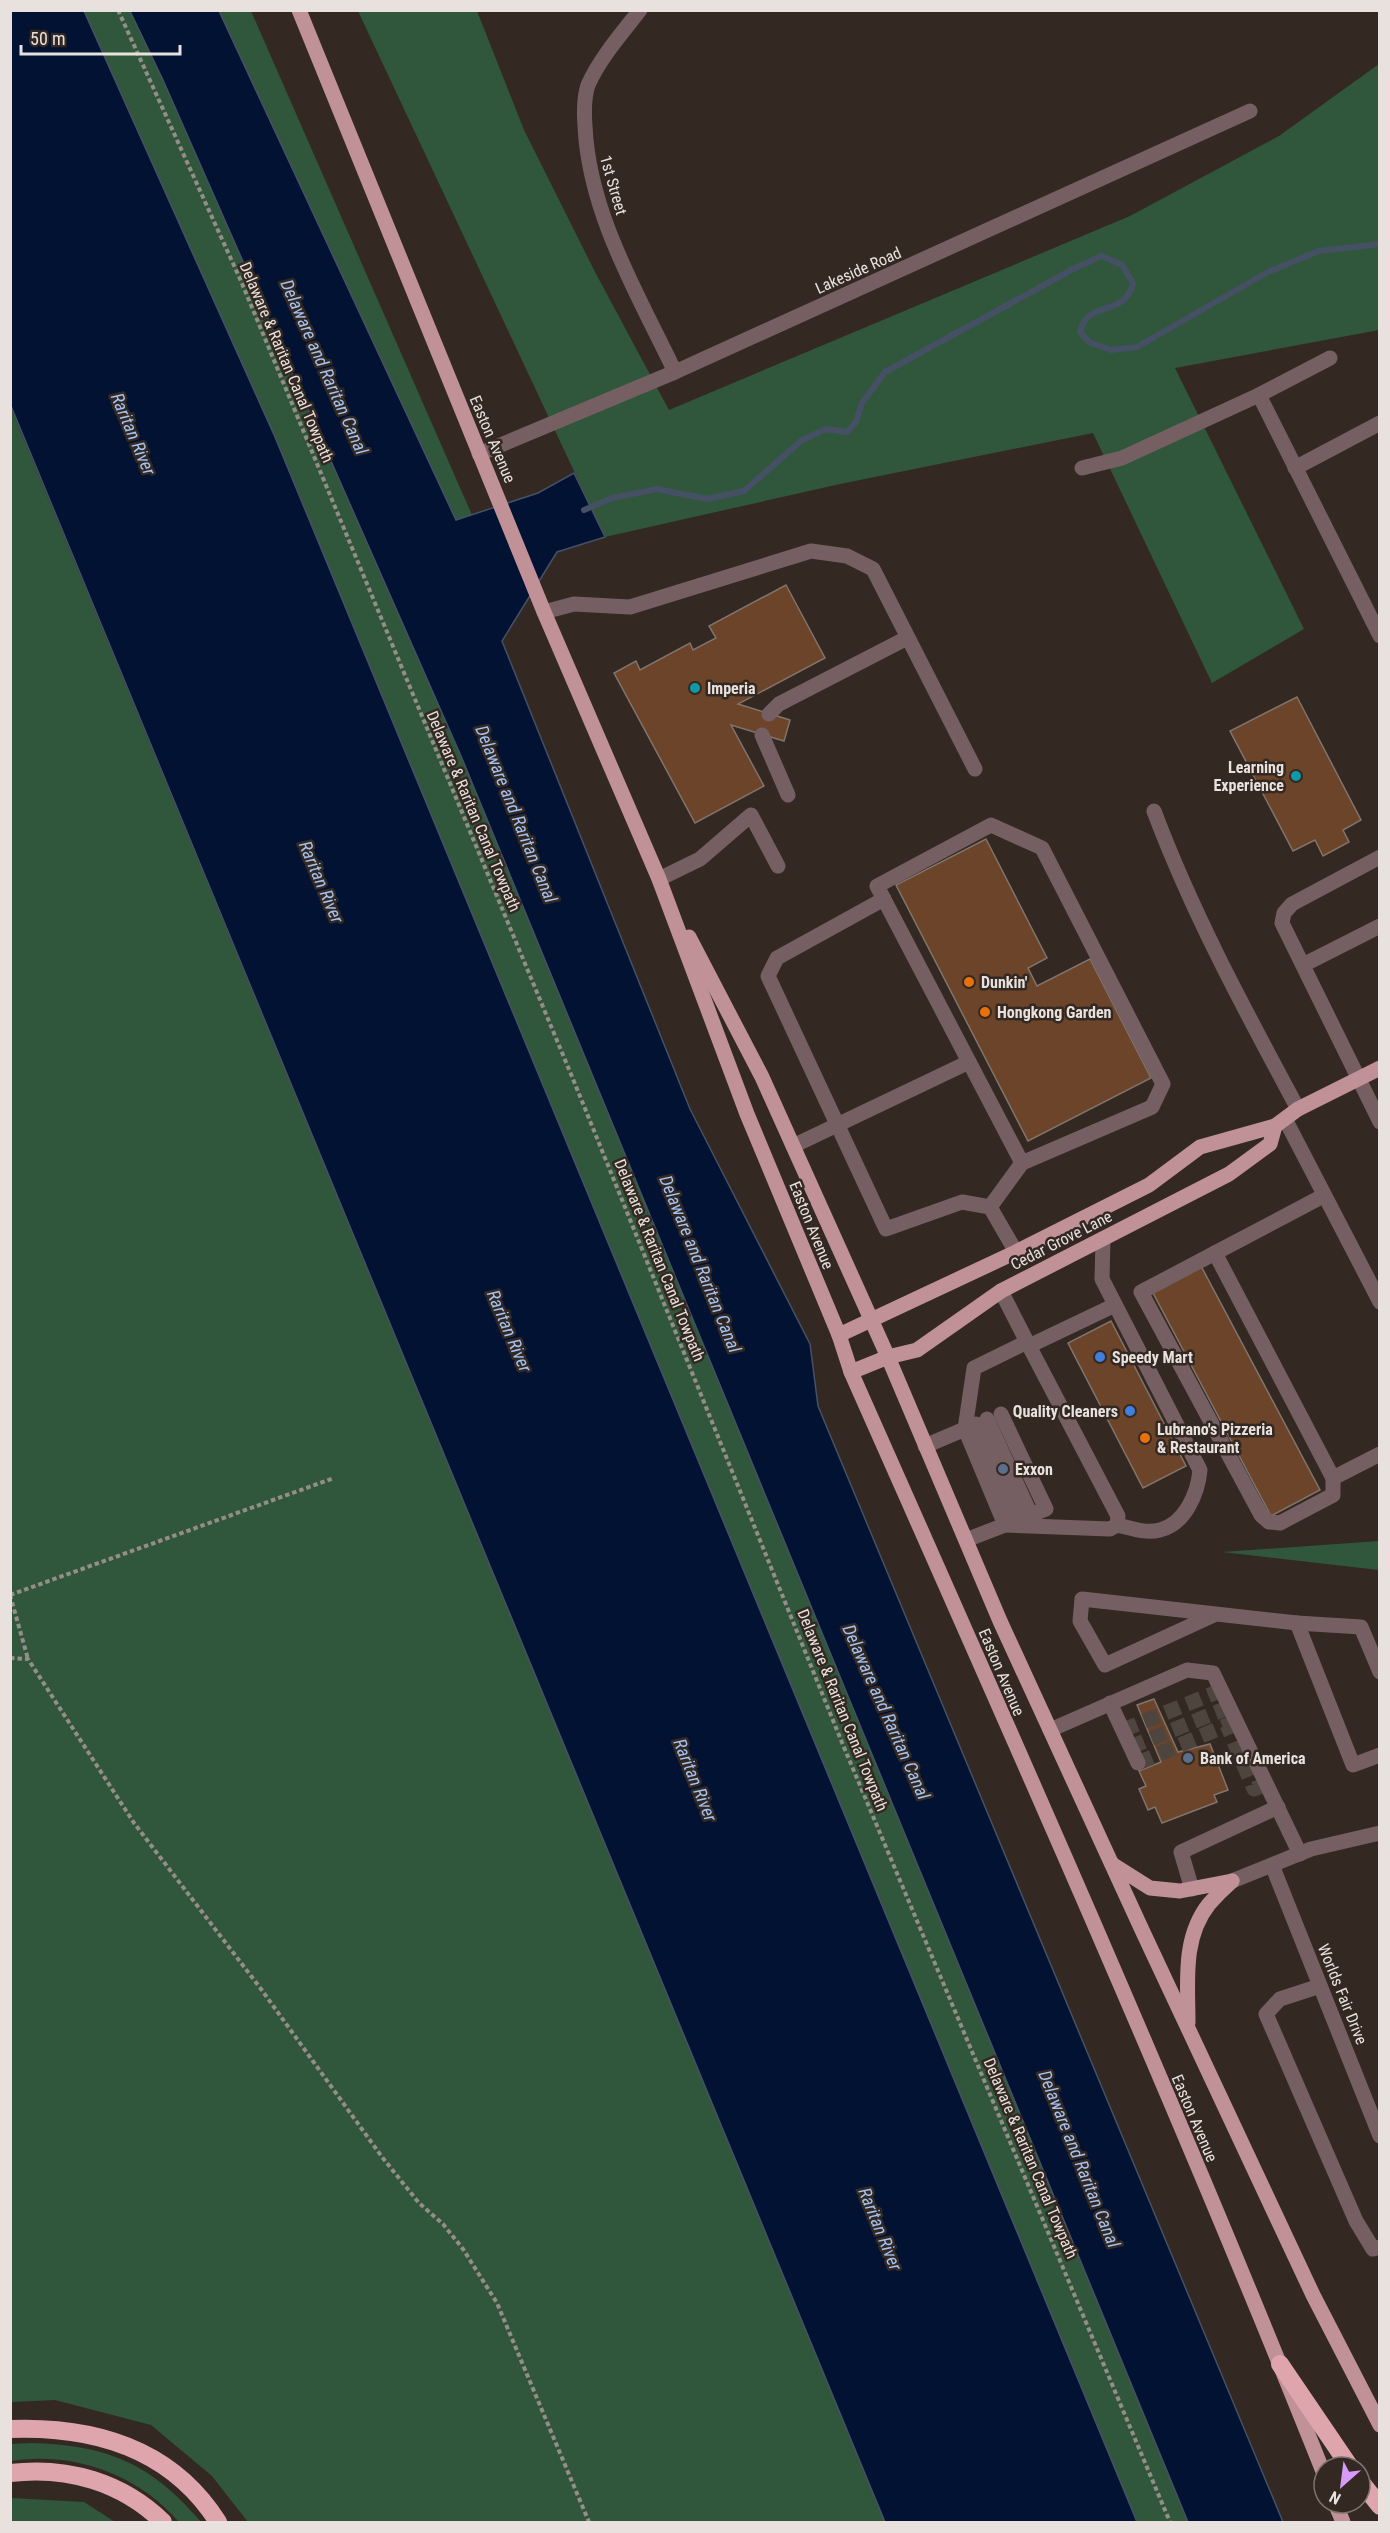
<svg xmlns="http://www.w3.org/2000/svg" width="1390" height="2533" font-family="'Roboto Condensed',sans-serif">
  <rect width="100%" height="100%" fill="#332922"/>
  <!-- green -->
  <g fill="#30573c">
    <polygon points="84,11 130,11 163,80 461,756 1188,2522 1137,2522 275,437"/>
    <polygon points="219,11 251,11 472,515 456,520"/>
    <polygon points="358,11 477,11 524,130 595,272 669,410 1130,216 1279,136 1379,64 1379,330 1175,368 1304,629 1212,683 1093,433 840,484 605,537"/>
    <polygon points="10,406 872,2489 885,2522 248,2522 212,2476 151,2425 55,2400 11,2402"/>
    <polygon points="1379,1541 1379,1570 1222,1552"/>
    <path d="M 30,2443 C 107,2445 151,2463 201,2522 L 179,2522 C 138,2474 73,2451 11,2461 L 11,2444 Z"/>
    <polygon points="11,2498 84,2502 115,2522 11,2522"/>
  </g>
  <!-- water -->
  <g fill="#011232" stroke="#465065" stroke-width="1.5">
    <polygon points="10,11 84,11 275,437 1137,2522 885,2522 11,406"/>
    <polygon points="130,11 219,11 456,520 538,493 574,473 605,537 557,552 502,641 690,1109 810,1344 818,1406 1283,2522 1188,2522 461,756 163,80"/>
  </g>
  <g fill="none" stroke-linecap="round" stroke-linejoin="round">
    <!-- stream -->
    <path stroke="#465065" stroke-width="6" d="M 584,510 L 612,498 L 657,489 L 707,499 L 744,491 L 802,440 L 826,429 L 847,432 L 856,422 L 862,403 L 885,372 L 1077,267 L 1102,256 L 1122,265 L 1133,283 C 1125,318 1087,299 1080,332 L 1089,342 L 1111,350 L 1137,347 L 1268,272 L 1319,251 L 1380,244"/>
  </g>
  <!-- building -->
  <g fill="#6c4429" stroke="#80746d" stroke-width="1.5">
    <polygon points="786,585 825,658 738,704 790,720 784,741 731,725 764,786 695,823 614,673 636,661 640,670 690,643 693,650 716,638 709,626"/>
    <polygon points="1297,697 1361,820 1343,830 1349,842 1323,856 1315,840 1293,851 1230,731"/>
    <polygon points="986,839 1047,958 1028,968 1037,986 1090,959 1151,1078 1028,1141 896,885"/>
    <polygon points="1201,1266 1320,1490 1271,1516 1152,1291"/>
    <polygon points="1111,1321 1186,1466 1143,1488 1068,1343"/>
    <polygon points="1154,1699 1178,1752 1210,1744 1228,1790 1214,1795 1217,1802 1162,1823 1155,1807 1148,1810 1139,1789 1146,1786 1139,1771 1161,1762 1137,1705"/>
  </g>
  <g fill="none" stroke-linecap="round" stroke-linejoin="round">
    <!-- minor-tunnel -->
    <g stroke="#4e453e" stroke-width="15" stroke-dasharray="15 8" stroke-linecap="butt">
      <polyline points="1123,1730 1222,1690"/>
      <polyline points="1130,1747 1230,1707"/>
      <polyline points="1138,1763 1227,1725 1254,1789 1267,1784"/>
    </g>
    <!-- path -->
    <g stroke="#958d88" stroke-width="4" stroke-dasharray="4.5 3" stroke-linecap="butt">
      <polyline points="118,10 241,281 573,1079 843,1745 1170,2522"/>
      <polyline points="10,1595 334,1478"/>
      <polyline points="10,1595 28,1659"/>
      <polyline points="10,1658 28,1659 134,1823 261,1989 382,2157 419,2203 443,2224 463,2249 497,2303 589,2522"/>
    </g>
    <!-- minor -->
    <g stroke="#765f62" stroke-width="15">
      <path d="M 640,10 C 622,33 600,58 588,85 C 584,97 584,113 585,126 C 589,214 638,294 675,372"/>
      <polyline points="1259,395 1330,358"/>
      <polyline points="479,454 675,372 1250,111"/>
      <polyline points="1082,468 1122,458 1259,395 1380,636"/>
      <polyline points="1295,468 1380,423"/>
      <polyline points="544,612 574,604 630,607 811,551 847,556 873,569 975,769"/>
      <polyline points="769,714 779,704 907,638"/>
      <polyline points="762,735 788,795"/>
      <path d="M 1154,811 C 1193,915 1246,1012 1298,1109"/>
      <polyline points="1380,857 1292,904 1284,913 1282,923 1380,1122"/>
      <polyline points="659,879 700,859 751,815 778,866"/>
      <polyline points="884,899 777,958 768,976 886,1229 962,1202 990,1207"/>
      <polyline points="1303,965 1380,926"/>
      <polyline points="1285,1119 1380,1302"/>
      <polyline points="793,1146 969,1062"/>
      <polyline points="1323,1196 1215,1253 1333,1478 1380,1454"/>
      <path d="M 1103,1239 L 1102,1279 L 1200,1470 C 1198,1493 1185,1524 1160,1530 C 1145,1534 1131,1528 1117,1525"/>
      <polyline points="1016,1252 990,1207 1022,1163 877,886 991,825 1042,848 1163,1084 1152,1107 1022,1163"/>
      <polyline points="1215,1253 1141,1292 1261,1515 1269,1522 1280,1523 1333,1495 1333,1478"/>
      <polyline points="1001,1291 1027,1342"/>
      <polygon points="1027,1342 1118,1516 1117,1525 1110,1529 1005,1525 965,1429 974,1368"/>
      <polyline points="1029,1346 1115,1305"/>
      <polyline points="987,1419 1031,1515"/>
      <polyline points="976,1424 1018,1520"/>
      <polyline points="925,1446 972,1426"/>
      <polyline points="966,1540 1046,1509 1001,1414"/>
      <polyline points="1216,1614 1105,1665 1080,1621 1082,1599 1297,1623"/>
      <polyline points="1380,1672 1361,1627 1297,1623 1353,1765 1380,1755"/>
      <polyline points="1110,1703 1138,1763"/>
      <polyline points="1050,1730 1187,1670 1213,1673 1300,1854"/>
      <polyline points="1272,1865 1380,2136"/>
      <polyline points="1232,1881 1311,1849 1380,1833"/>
      <polyline points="1192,1889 1181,1852 1278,1807"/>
      <polyline points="1320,1986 1280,1999 1266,2014 1356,2221 1373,2249 1380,2247"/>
    </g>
    <!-- major -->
    <g stroke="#c19198" stroke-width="15">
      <path d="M 299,10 L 544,612 L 659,879 L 747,1114 L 839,1335 L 851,1372 C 1013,1737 1176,2103 1324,2474"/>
      <polyline points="689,937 762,1077 888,1357 1000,1621 1142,1930 1313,2295 1380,2425"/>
      <polyline points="839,1335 1016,1252 1149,1185 1200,1147 1275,1126 1298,1109 1380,1068"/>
      <polyline points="851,1372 888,1357 917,1350 1001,1291 1229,1174 1270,1144 1275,1126"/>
      <polyline points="1112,1864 1150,1888 1180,1891 1232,1881"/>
      <path d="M 1188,2023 C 1188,1982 1182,1938 1209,1904 C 1216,1896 1224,1888 1232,1881"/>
      <polyline points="1335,2503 1343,2522"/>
    </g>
    <!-- highway -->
    <g stroke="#dea5ad" stroke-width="18">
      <polyline points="1280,2364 1350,2467"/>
      <path d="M 10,2429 C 94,2426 171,2448 218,2522"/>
      <path d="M 10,2473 C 67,2466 122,2482 163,2522"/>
      <polyline points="1360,2481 1380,2506"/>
    </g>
  </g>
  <!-- markers -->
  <g fill="#0f9aa8" stroke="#332922" stroke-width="2">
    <circle cx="695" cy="688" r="6"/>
    <circle cx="1296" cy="776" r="6"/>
  </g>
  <g fill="#e8710a" stroke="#332922" stroke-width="2">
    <circle cx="969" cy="982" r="6"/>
    <circle cx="985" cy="1012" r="6"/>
    <circle cx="1145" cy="1438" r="6"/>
  </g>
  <g fill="#3f7fe0" stroke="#332922" stroke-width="2">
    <circle cx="1100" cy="1357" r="6"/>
    <circle cx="1130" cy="1411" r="6"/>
  </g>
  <g fill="#5c6f8a" stroke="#332922" stroke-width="2">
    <circle cx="1003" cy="1469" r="6"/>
    <circle cx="1188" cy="1758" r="6"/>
  </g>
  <g text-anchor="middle" stroke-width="5" stroke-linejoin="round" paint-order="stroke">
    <!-- street labels -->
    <g font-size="16" fill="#e8e1dd" stroke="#332922">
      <text transform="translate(614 185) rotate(74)" y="6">1st Street</text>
      <text transform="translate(858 270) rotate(-24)" y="6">Lakeside Road</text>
      <text transform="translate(287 362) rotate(67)" y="6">Delaware &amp; Raritan Canal Towpath</text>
      <text transform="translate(493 439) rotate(67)" y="6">Easton Avenue</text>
      <text transform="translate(474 811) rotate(67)" y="6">Delaware &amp; Raritan Canal Towpath</text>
      <text transform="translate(812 1225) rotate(68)" y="6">Easton Avenue</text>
      <text transform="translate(1061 1240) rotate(-27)" y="6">Cedar Grove Lane</text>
      <text transform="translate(660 1260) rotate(68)" y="6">Delaware &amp; Raritan Canal Towpath</text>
      <text transform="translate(1002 1672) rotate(67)" y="6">Easton Avenue</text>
      <text transform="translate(843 1710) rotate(68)" y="6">Delaware &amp; Raritan Canal Towpath</text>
      <text transform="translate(1343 1994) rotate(68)" y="6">Worlds Fair Drive</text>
      <text transform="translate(1195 2118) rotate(67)" y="6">Easton Avenue</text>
      <text transform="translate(1031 2158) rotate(67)" y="6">Delaware &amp; Raritan Canal Towpath</text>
    </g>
    <!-- poi labels -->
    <g font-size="16" font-weight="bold" fill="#e8e1dd" stroke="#332922" text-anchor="start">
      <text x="707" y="694">Imperia</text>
      <text x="1284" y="773" text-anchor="end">Learning<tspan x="1284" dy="18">Experience</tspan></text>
      <text x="981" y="988">Dunkin'</text>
      <text x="997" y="1018">Hongkong Garden</text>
      <text x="1112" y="1363">Speedy Mart</text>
      <text x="1118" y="1417" text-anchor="end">Quality Cleaners</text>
      <text x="1157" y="1435">Lubrano's Pizzeria<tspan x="1157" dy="18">&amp; Restaurant</tspan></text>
      <text x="1015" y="1475">Exxon</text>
      <text x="1200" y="1764">Bank of America</text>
    </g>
    <!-- water labels -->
    <g font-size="18" font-style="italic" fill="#a3c3f5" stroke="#332922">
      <text transform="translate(324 367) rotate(66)" y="6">Delaware and Raritan Canal</text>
      <text transform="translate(133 434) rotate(67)" y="6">Raritan River</text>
      <text transform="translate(516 814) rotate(68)" y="6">Delaware and Raritan Canal</text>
      <text transform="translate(321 882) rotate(67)" y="6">Raritan River</text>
      <text transform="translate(700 1264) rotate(68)" y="6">Delaware and Raritan Canal</text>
      <text transform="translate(509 1331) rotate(67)" y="6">Raritan River</text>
      <text transform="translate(886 1712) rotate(66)" y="6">Delaware and Raritan Canal</text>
      <text transform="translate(695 1780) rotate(68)" y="6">Raritan River</text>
      <text transform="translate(1079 2159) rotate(68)" y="6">Delaware and Raritan Canal</text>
      <text transform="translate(880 2229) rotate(68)" y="6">Raritan River</text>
    </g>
  </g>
  <!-- border -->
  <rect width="1390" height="2533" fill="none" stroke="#e8e1dd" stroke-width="24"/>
  <!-- north arrow -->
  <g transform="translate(1342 2485) rotate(208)"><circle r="28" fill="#332922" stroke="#7b736d" stroke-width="1.5"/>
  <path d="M0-4.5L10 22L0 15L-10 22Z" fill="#d69bf9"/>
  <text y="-9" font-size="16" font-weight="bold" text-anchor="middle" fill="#e8e1dd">N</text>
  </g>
  <!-- scale -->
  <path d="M21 45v9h159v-9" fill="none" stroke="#e8e1dd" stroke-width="3"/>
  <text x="30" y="45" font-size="18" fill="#e8e1dd" stroke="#332922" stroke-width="4.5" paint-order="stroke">50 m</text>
</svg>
